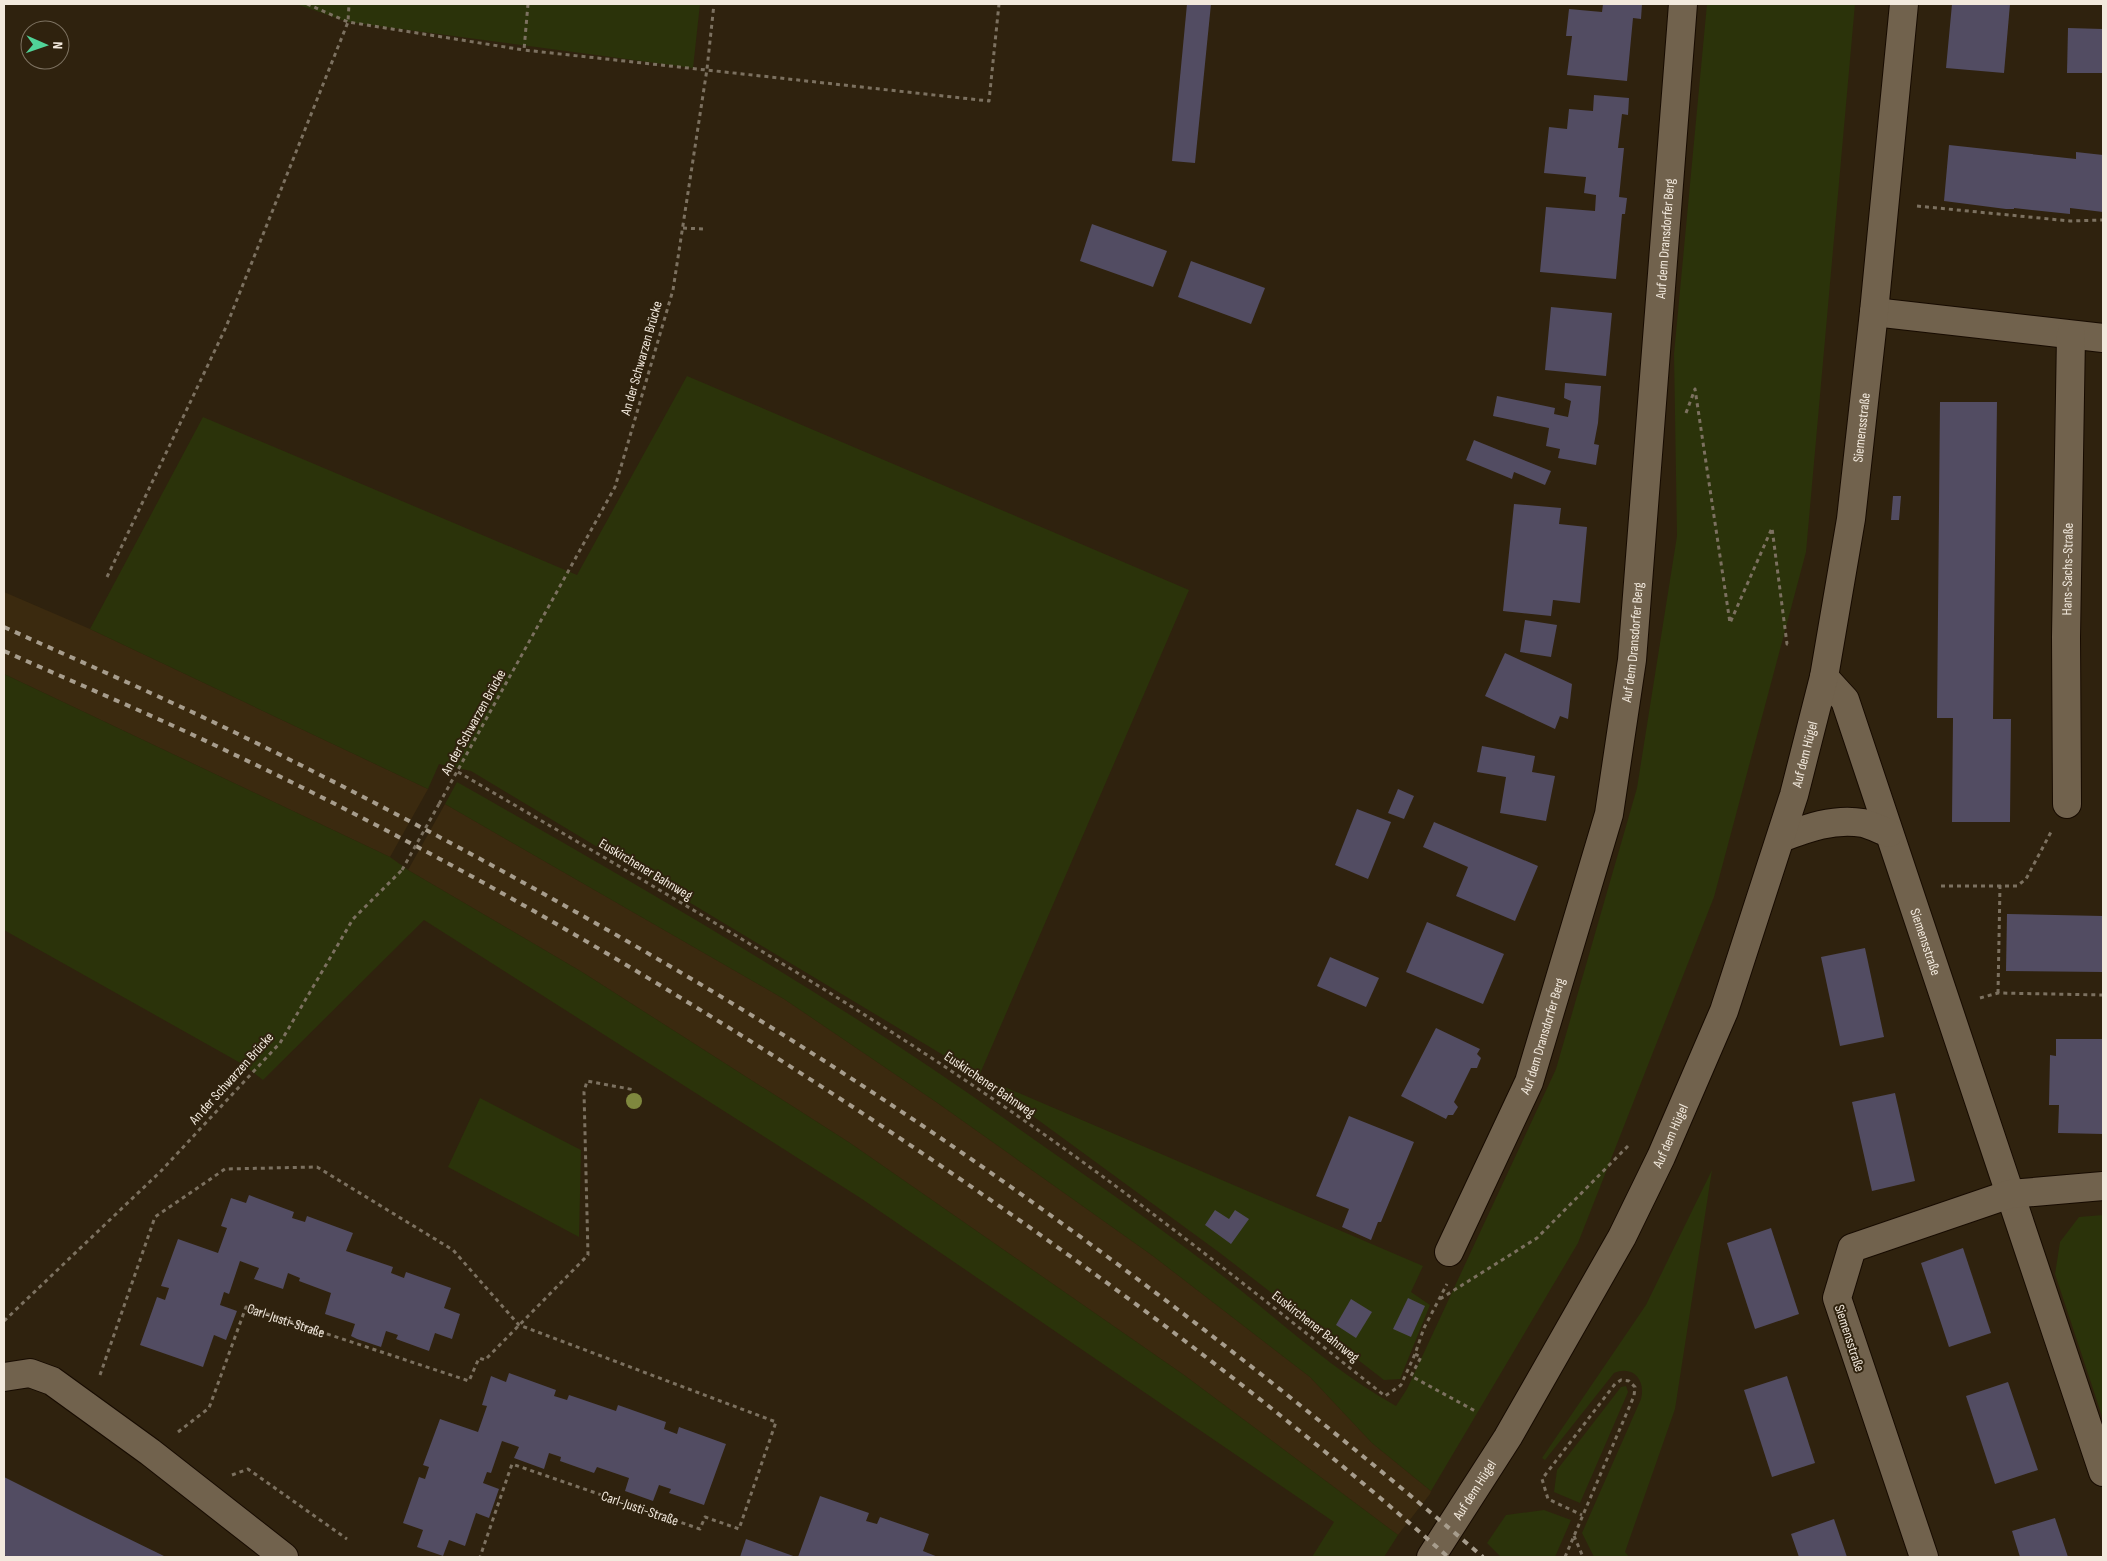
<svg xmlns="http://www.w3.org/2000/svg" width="2107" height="1561" font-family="'Sofia Sans Condensed',sans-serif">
  <rect width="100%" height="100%" fill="#2f220e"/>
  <!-- built -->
  <g fill="#3b2a0f">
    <polygon points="4,592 90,629 428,789 390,857 4,674"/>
    <polygon points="445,804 784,999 939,1104 1153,1256 1310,1377 1372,1443 1431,1491 1430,1494 1398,1535 1184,1375 850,1143 582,972 408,870"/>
  </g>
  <!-- green -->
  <g fill="#2b330a">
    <polygon points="296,4 700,4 693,68 348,22"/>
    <path d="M 1707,4 L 1855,4 L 1806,552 L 1714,897 L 1578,1243 L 1431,1491 L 1372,1443 L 1310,1377 L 1153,1256 L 939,1104 L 784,999 L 445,804 L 457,782 C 645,889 832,996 1008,1121 C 1076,1169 1145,1216 1211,1267 C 1273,1314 1328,1368 1396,1406 L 1407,1389 L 1556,1069 L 1637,788 L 1677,536 L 1674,354 Z"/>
    <polygon points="687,376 1189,590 979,1076 1423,1266 1411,1292 1430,1305 1400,1379 1384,1380 1220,1253 978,1076 471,771 439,764 428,789 90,629 203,417 577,575"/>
    <polygon points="4,674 390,857 408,870 582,972 850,1143 1184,1375 1398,1535 1384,1557 1312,1557 1334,1522 862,1199 424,920 263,1080 244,1065 4,930"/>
    <polygon points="480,1098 581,1150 579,1237 448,1167"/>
    <path d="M 1712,1170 L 1675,1409 L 1625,1552 L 1629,1557 L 1594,1557 L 1582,1533 L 1641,1399 C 1646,1380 1633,1365 1614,1373 L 1545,1460 L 1542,1458 L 1646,1305 Z"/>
    <polygon points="2103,1215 2103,1419 2055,1274 2060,1242 2079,1217"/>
    <polygon points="1626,1386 1628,1392 1580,1503 1554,1492 1557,1470 1621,1387"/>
    <polygon points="1544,1510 1571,1520 1555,1557 1501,1557 1487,1543 1506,1515"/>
  </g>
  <!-- building -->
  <g fill="#524c62">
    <polygon points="1187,4 1211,4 1195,163 1172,161"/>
    <polygon points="1603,4 1642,4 1641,19 1633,18 1627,81 1567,75 1572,36 1566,36 1569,9 1602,12"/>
    <polygon points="1952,4 2010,4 2004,73 1946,68"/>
    <polygon points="2068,28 2103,29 2103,73 2067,73"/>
    <polygon points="1594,95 1629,98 1628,115 1622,114 1618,148 1624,148 1619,197 1627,198 1625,214 1622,214 1616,279 1540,272 1546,207 1595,211 1596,195 1584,193 1586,177 1544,173 1549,127 1567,129 1569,109 1593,111"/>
    <polygon points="1949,145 2076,159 2076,152 2103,155 2103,212 2070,208 2070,214 2014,208 2014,209 2006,209 1944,201"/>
    <polygon points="1092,224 1167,251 1153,287 1080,261"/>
    <polygon points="1191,261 1265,288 1251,324 1178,297"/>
    <polygon points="1551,307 1612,313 1606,376 1545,370"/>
    <polygon points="1565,383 1601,386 1598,423 1594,444 1599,445 1596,465 1558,458 1560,449 1546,446 1549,428 1493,416 1497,396 1555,408 1554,414 1568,417 1571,401 1564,398"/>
    <polygon points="1940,402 1997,402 1993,719 2011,719 2010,822 1952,822 1953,718 1937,718"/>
    <polygon points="1474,440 1551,471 1545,485 1514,472 1512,479 1466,460"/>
    <polygon points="1893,496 1901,496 1899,520 1891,520"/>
    <polygon points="1514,504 1561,508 1559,524 1587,527 1580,603 1553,600 1551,616 1503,611"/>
    <polygon points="1525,620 1557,625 1551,657 1520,652"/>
    <polygon points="1505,653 1572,684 1568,719 1560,716 1555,729 1485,696"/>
    <polygon points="1482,746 1535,756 1532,772 1555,776 1546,821 1500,813 1506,777 1477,772"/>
    <polygon points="1398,789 1414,796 1404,819 1388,813"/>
    <polygon points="1357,809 1391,822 1368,879 1335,865"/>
    <polygon points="1434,822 1538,866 1515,921 1456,896 1468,867 1423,847"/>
    <polygon points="2007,914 2103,916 2103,972 2006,971"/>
    <polygon points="1427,922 1504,954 1483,1004 1406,972"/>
    <polygon points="1865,948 1884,1037 1840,1046 1821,957"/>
    <polygon points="1330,957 1379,978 1366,1007 1317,986"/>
    <polygon points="1436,1028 1480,1049 1477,1054 1481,1058 1477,1068 1471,1068 1454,1102 1458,1107 1453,1115 1448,1115 1446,1119 1401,1096"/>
    <polygon points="2056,1039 2103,1039 2103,1134 2058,1133 2059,1105 2049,1105 2050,1055 2056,1056"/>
    <polygon points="1895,1093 1915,1181 1872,1191 1852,1102"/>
    <polygon points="1349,1116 1414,1142 1381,1222 1378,1222 1371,1240 1342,1227 1349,1209 1316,1196"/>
    <polygon points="249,1195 294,1212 292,1218 305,1222 307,1216 353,1233 346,1251 393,1267 391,1273 404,1278 406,1272 451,1288 444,1308 460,1314 452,1339 435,1333 429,1351 396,1339 398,1335 386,1331 381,1347 357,1339 351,1336 355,1324 325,1314 331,1293 299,1281 300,1278 288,1273 283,1289 254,1279 259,1268 240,1261 229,1294 224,1292 220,1305 237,1311 226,1340 214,1335 203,1367 140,1345 157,1297 165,1300 169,1288 161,1286 178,1239 218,1253 227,1228 221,1226 231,1198 246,1203"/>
    <polygon points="1215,1210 1229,1219 1235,1210 1249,1219 1231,1244 1205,1225"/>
    <polygon points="1771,1228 1799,1314 1755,1329 1727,1243"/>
    <polygon points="1963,1248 1991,1333 1949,1347 1921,1263"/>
    <polygon points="1408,1298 1425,1306 1411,1337 1393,1329"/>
    <polygon points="1351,1299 1372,1312 1356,1338 1336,1325"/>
    <polygon points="509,1373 556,1390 554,1396 567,1400 569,1395 616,1411 618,1405 666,1422 664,1429 677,1434 679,1427 726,1444 704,1505 669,1493 671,1489 659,1485 653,1501 625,1491 629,1478 597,1467 594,1473 560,1461 561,1457 549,1453 544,1469 514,1458 519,1447 502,1441 491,1473 487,1472 483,1483 499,1489 489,1518 476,1513 465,1546 449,1540 443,1556 417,1547 423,1530 403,1523 419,1477 425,1479 429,1467 423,1465 440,1419 478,1432 487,1406 482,1405 491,1376 506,1382"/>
    <polygon points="1787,1376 1815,1463 1772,1477 1744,1390"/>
    <polygon points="2008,1382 2038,1470 1995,1484 1966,1396"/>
    <polygon points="4,1477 78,1514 166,1557 8,1557 4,1555"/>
    <polygon points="820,1496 869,1513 866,1521 877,1524 880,1517 929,1534 923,1551 938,1557 798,1557"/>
    <polygon points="2055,1518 2068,1557 2020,1557 2012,1531"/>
    <polygon points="1834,1519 1847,1557 1799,1557 1791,1534"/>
    <polygon points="746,1539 796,1557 740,1557"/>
  </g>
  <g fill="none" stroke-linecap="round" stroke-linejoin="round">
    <defs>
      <g id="minor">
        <polyline points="1874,312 2103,338"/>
        <path id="s2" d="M 1824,677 L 1845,700 L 2103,1472"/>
        <path id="s3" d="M 2067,804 L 2066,637 L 2071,335"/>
        <path d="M 1781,838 C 1807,828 1834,818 1863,823 C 1871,825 1881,830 1889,833"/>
        <path id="s4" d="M 1449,1252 L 1529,1082 L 1609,814 L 1632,660 L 1683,4"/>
        <polyline points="4,1377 30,1373 52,1381 150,1452 284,1557"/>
        <path id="s5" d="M 1431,1557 L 1508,1437 L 1622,1237 L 1661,1157 L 1724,1011 L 1794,795 L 1824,677 L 1851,519 L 1874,312 L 1904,4"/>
        <polyline points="1924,1557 1837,1298 1852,1248 2010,1194 2103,1186"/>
      </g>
    </defs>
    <!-- minor casing -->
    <use href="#minor" stroke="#170b00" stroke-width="30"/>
    <!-- path -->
    <g stroke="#7c7160" stroke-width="3" stroke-dasharray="4 4" stroke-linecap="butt">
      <polyline points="307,4 348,22 524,50"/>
      <polyline points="528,4 524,50 989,101 999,4"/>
      <polyline points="1917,206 2070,221 2103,220"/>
      <polyline points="683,228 704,229"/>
      <polyline points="1686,413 1695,389 1730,623 1772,528 1787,644 1791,645"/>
      <polyline points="107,577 226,327 348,22 349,4"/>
      <path d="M 458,772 C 644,881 832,988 1009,1110 C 1139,1199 1262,1298 1385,1396 L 1401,1385 L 1415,1354 L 1424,1328 L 1447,1284"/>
      <polyline points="439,804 615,487 673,290 707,69 714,4"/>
      <polyline points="1941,886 2017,886 2026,879 2051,832"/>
      <polyline points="1998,993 2000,885"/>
      <polyline points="1980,998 1998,993 2103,995"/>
      <polyline points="1440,1299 1537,1238 1628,1146"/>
      <polyline points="4,1321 161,1171 280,1043 353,919 402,870"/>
      <polyline points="1415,1354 1421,1357 1411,1376 1477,1412"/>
      <polyline points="100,1375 155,1217 225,1169 317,1167 453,1250 519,1325 776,1422 739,1529 705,1517 700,1529 512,1464 480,1557"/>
      <path id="s1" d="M 178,1432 L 209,1408 L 246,1307 L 469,1381 L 479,1358 L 485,1360 L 588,1255 L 584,1092 L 587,1081 L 635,1090"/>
      <polyline points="232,1475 248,1469 347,1539"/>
      <polyline points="1574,1536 1583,1557"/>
      <polyline points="1565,1557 1634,1396 1635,1387 1629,1381 1621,1380 1615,1384 1542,1479 1548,1499 1582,1515"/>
    </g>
    <!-- minor -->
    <use href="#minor" stroke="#71624d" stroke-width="28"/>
    <!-- rail -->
    <g stroke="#a79d8d" stroke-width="4" stroke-dasharray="6 6" stroke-linecap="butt">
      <path d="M 4,627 C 81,662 160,696 236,733 C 379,803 519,878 656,958 C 950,1129 1225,1336 1483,1557"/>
      <path d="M 4,651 C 80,685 157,717 231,753 C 449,856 658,979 859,1111 C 1065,1247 1264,1393 1448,1557"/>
    </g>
    <!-- path-bridge -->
    <polyline stroke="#7c7160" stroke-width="3" stroke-dasharray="4 4" stroke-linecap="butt" points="402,870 439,804"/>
  </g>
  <!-- trees -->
  <circle fill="#7f883e" cx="634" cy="1101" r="8"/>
  <g text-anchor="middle" stroke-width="4" stroke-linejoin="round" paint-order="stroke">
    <!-- street labels -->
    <g font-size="14" fill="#f2e9dd" stroke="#2f220e">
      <text dy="5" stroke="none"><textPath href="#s4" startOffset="1046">Auf dem Dransdorfer Berg</textPath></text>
      <text transform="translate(641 358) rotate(-74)" y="5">An der Schwarzen Brücke</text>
      <text dy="5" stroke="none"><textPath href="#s5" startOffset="1222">Siemensstraße</textPath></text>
      <text dy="5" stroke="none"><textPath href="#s3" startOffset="235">Hans-Sachs-Straße</textPath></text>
      <text dy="5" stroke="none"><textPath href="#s4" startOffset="641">Auf dem Dransdorfer Berg</textPath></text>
      <text transform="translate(473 722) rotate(-61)" y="5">An der Schwarzen Brücke</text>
      <text dy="5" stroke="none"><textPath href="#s5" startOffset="890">Auf dem Hügel</textPath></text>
      <text transform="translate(646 869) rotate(31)" y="5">Euskirchener Bahnweg</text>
      <text dy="5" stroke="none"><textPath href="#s2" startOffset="286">Siemensstraße</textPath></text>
      <text dy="5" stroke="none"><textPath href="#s4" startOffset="236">Auf dem Dransdorfer Berg</textPath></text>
      <text transform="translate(231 1078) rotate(-48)" y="5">An der Schwarzen Brücke</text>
      <text transform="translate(990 1084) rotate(34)" y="5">Euskirchener Bahnweg</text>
      <text dy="5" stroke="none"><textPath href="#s5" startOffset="485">Auf dem Hügel</textPath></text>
      <text dy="5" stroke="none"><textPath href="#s1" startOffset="189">Carl-Justi-Straße</textPath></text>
      <text transform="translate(1316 1326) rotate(38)" y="5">Euskirchener Bahnweg</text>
      <text transform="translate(1850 1338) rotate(72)" y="5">Siemensstraße</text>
      <text dy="5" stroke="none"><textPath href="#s5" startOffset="80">Auf dem Hügel</textPath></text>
      <text transform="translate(640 1508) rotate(19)" y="5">Carl-Justi-Straße</text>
    </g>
  </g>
  <!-- border -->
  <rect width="2107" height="1561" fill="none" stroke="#f2e9dd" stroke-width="10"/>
  <!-- north arrow -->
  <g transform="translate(45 45) rotate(92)"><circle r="24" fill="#2f220e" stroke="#7d7261"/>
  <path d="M0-4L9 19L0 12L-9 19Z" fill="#50d398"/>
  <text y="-8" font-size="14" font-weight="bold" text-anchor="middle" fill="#f2e9dd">N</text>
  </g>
</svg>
